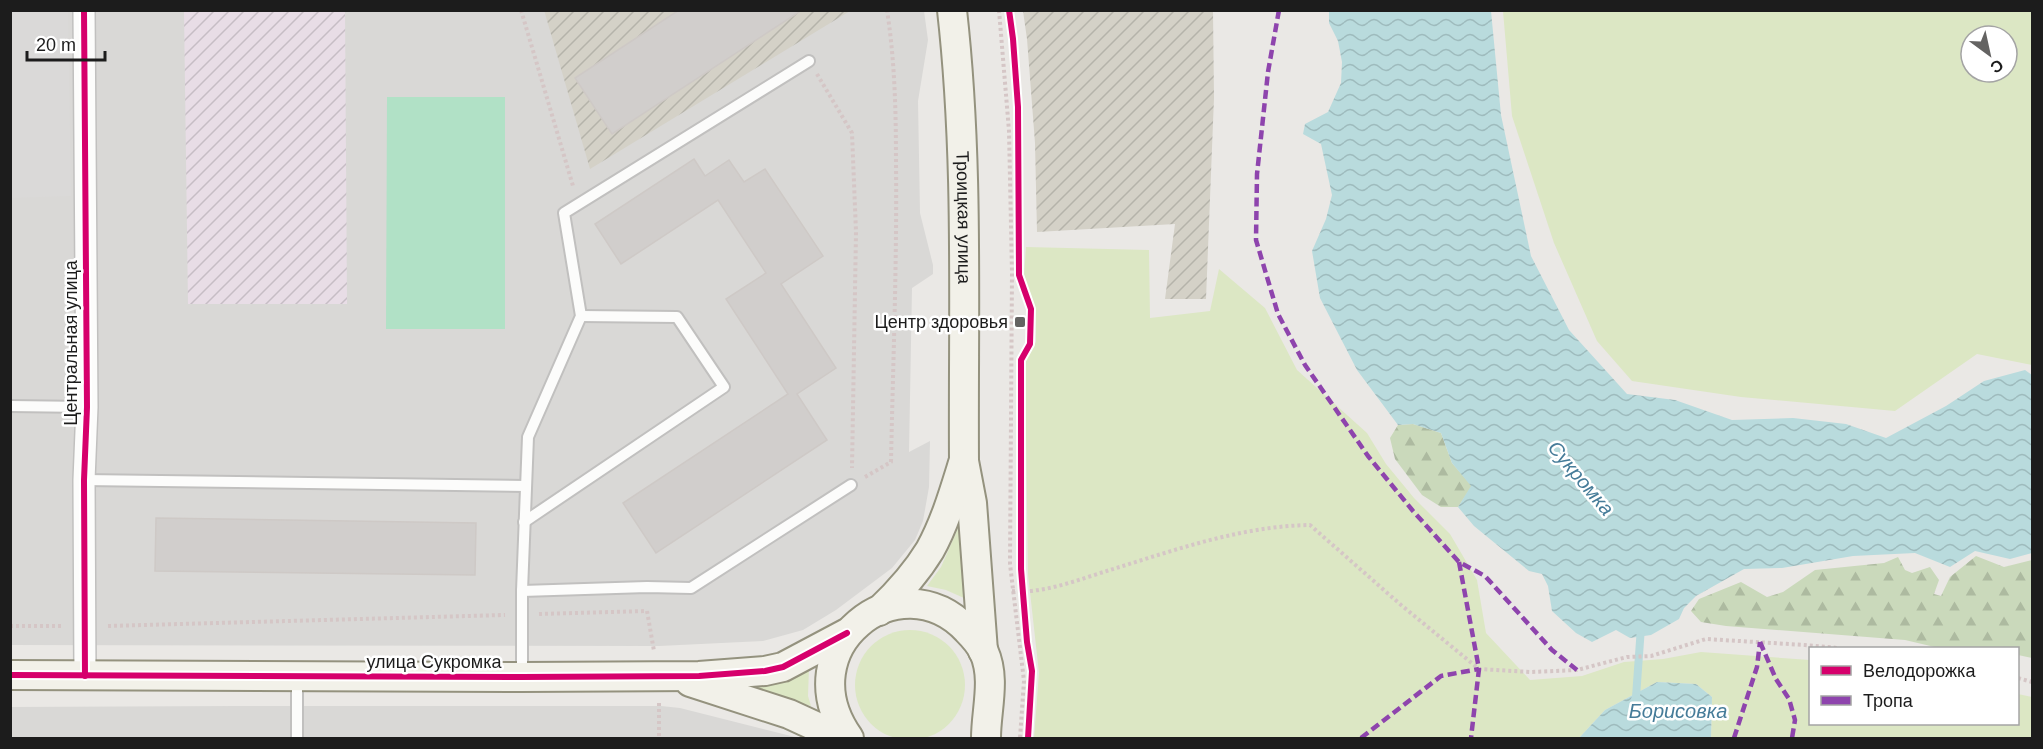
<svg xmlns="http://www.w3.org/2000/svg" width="2043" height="749" font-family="Helvetica,sans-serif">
  <defs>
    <pattern id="industrial-furrows" width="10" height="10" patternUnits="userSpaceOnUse" patternTransform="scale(1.5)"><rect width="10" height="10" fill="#e8dde6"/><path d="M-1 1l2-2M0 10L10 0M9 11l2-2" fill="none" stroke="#c6bdc5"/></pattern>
    <pattern id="construction-furrows" width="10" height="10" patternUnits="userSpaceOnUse" patternTransform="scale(1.5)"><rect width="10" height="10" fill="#d4d1c7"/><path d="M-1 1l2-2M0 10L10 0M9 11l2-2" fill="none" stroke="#b5b3aa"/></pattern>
    <pattern id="forest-firs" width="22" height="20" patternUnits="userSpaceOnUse" patternTransform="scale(1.5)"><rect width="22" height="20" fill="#cad9bb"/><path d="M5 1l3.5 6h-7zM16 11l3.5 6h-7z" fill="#adbaa0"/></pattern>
    <pattern id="water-waves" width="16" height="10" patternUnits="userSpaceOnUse" patternTransform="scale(1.5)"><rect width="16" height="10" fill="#b9dbdd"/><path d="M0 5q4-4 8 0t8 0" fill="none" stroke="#9ebbbd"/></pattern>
  </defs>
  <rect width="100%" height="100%" fill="#eae8e5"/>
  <!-- residential -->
  <g fill="#d9d8d6">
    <polygon points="10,11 924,11 928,40 918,101 920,213 933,265 933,274 912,288 909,452 930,441 929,487 923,521 915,540 892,568 836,610 803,630 763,641 659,646 11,645"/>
    <polygon points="234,706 661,706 680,708 799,738 11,738 10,707"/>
  </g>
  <!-- industrial -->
  <polygon fill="url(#industrial-furrows)" points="184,11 345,11 347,304 188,304"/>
  <!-- construction -->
  <g fill="url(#construction-furrows)">
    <polygon points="544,10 850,11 590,169"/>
    <polygon points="1023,11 1213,11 1214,98 1206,299 1165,299 1175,224 1037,232 1035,143 1027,39"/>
  </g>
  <!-- grass -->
  <g fill="#dce7c4" fill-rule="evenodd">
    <path d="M 1503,11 L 2032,11 L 2032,365 L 1977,354 L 1895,411 L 1741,397 L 1632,381 L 1597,341 L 1554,243 L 1512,116 ZM 1971,36 L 2007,36 L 2007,72 L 1971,72 Z"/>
    <polygon points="1026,247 1149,250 1150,318 1210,311 1219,269 1265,308 1297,370 1367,433 1386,464 1414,498 1450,534 1477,580 1486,633 1530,680 1582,676 1624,662 1663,659 1701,652 1810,660 1810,724 2018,724 2018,694 2032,697 2032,738 1711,738 1712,697 1696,684 1657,682 1605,710 1579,738 1034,738 1039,673 1028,574 1025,361 1036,342 1036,309 1024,275"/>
    <polygon points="959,526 963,527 964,598 946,590 927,586 941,567"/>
    <circle cx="910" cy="685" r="55"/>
    <polygon points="809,668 808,696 811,706 733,684"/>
  </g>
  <!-- forest -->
  <g fill="url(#forest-firs)">
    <polygon points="1413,424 1441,433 1452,463 1472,486 1458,507 1441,507 1422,495 1395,459 1390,438 1398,425"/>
    <polygon points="1976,556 2004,567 2032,560 2032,658 2018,655 2018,648 1939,648 1905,640 1726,626 1701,622 1691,611 1699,599 1741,582 1767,597 1783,592 1815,570 1884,563 1898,557 1905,570 1912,573 1930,567 1939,580 1934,594 1941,596 1950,577"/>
  </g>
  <!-- pitch -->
  <polygon fill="#b1e1c6" points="387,97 505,97 505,329 386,329"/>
  <!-- parking -->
  <polygon fill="#dad9d8" points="10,11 68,11 71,196 11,198"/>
  <!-- water -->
  <g fill="url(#water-waves)">
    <polygon points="1329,11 1491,11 1501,115 1531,256 1569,330 1627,394 1675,400 1732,420 1793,418 1846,424 1886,438 1946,406 1984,381 2025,370 2032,375 2032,553 2010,559 1975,551 1950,567 1915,553 1853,556 1782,568 1744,569 1696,596 1684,608 1679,619 1651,635 1630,638 1616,630 1592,642 1576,633 1552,611 1548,586 1542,574 1529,571 1474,526 1458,507 1471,486 1452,463 1441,433 1413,424 1398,425 1357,370 1320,298 1312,251 1326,219 1332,195 1321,144 1303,134 1305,124 1328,112 1341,83 1342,62 1338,41 1329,23"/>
    <polygon points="1657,682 1696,684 1712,697 1711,738 1579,738 1605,710"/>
  </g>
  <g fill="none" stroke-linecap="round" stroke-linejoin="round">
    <!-- stream -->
    <polyline stroke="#b9dbdd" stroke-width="8" points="1634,702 1636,697 1641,627"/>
  </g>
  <!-- building -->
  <g fill="#d1cecc" stroke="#cec9c6" stroke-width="1.5">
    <polygon points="679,10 802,10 612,134 575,78"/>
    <polygon points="694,159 705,176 729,160 744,182 765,169 823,256 781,284 836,368 797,394 827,440 656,553 623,503 788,394 726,299 766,273 718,200 621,264 595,224"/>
    <polygon points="156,518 476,523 475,575 155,571"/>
  </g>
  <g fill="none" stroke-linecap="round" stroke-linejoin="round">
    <defs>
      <g id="lane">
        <polyline points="10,406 87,407"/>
        <polyline points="84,480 526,486"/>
        <polyline points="524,522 724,387 677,317 581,316"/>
        <polyline points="522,591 647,587 691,588 851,485"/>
        <polyline points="522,677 522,591 528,437 581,316 564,213 809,61"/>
        <polyline points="297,738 297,677"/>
      </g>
      <polyline id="street" points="84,10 87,407 84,480 85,676"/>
      <g id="secondary">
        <path id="s1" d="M 952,10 C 969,160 963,311 964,461 L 972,503 L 983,651"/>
        <path d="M 879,611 C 899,592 916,573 930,550 C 945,523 954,492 963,463"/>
        <polyline points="10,675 522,677 699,676 765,671 783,667 847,633"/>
        <polyline points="690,682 789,714 841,738"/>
        <path d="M 849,738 C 785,648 899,558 967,630 C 973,636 980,644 984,652 C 996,679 986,710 986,738"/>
      </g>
    </defs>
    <!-- lane casing -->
    <use href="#lane" stroke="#c1c0bf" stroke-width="14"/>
    <!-- street casing -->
    <use href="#street" stroke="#c1c0bf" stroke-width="24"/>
    <!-- secondary casing -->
    <use href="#secondary" stroke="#94927e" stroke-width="32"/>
    <!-- path -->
    <g stroke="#d5c6c6" stroke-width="4" stroke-dasharray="3 3" stroke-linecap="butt">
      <polyline points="521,10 573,186"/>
      <polyline points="999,10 1009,131 1012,273 1010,564 1024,681 1020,738"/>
      <polyline points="817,74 852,133 856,232 852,468"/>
      <path d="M 865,477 L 891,462 C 893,363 897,264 896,165 C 896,113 895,62 887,10"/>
      <path d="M 1012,591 C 1044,594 1080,579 1110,570 C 1175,550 1242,526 1310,525 L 1401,605 L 1479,669 L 1530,672 L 1577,670 L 1627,657 L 1651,656 L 1706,639 L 1805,645 L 1838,648"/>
      <polyline points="647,611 654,651"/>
      <polyline points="539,614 647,611"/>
      <polyline points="10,626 61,626"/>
      <polyline points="108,626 505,615"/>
      <polyline points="2018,678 2032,682"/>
      <polyline points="659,703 659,738"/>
    </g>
    <!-- lane -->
    <use href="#lane" stroke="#fcfcfb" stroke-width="10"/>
    <!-- street -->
    <use href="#street" stroke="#fcfcfb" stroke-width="21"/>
    <!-- secondary -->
    <use href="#secondary" stroke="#f2f1e9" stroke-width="28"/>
    <!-- quiet -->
    <g stroke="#8e44ad" stroke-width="4.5" stroke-dasharray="9 4.5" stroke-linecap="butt">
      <polyline points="1279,10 1268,72 1257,174 1256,240 1278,314 1305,365 1368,456 1413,511 1459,562 1485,576 1552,650 1577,670"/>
      <polyline points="1459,562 1479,669 1471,738"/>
      <polyline points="1760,642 1776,679 1789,699 1795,720 1792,738"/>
      <polyline points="1361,738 1441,676 1479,669"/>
      <polyline points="1734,738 1757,667 1760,642"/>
    </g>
    <defs>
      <g id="cycleway">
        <polyline points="84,10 87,407 84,480 85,676"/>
        <polyline points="1009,10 1013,39 1018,107 1019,275 1031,309 1030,344 1021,360 1021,569 1027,642 1032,671 1028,738"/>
        <polyline points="10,675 522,677 699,676 765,671 783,667 847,633"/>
      </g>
    </defs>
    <!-- cycleway casing -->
    <use href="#cycleway" stroke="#fff" stroke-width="10"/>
    <!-- cycleway -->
    <use href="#cycleway" stroke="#d6006c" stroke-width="6"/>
  </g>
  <!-- markers -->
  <rect fill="#646362" stroke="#fff" stroke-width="2" x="1014" y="316" width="12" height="12" rx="3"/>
  <g text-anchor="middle" stroke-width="5" stroke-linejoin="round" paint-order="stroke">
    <!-- street labels -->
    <g font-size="18" fill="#1c1c1c" stroke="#fff">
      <text dy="6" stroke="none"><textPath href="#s1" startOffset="208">Троицкая улица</textPath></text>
      <text transform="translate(71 343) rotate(-90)" y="6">Центральная улица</text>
      <text x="434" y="668">улица Сукромка</text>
    </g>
    <!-- poi labels -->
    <g font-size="18" fill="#1c1c1c" stroke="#fff" text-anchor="end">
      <text x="1008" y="328">Центр здоровья</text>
    </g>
    <!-- water labels -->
    <g font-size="20" font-style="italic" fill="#467c99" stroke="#fff">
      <text transform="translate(1581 478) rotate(50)" y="7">Сукромка</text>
      <text x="1678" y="718">Борисовка</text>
    </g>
  </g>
  <!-- border -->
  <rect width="2043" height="749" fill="none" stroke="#1c1c1c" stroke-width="24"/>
  <!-- legend -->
  <rect x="1809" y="647" width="210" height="78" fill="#ffffff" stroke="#a4a4a4" stroke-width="1.5"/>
  <rect x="1821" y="666" width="30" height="9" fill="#d6006c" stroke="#a4a4a4" stroke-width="1.5"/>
  <text x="1863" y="677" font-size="18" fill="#1c1c1c">Велодорожка</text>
  <rect x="1821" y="696" width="30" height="9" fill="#8e44ad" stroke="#a4a4a4" stroke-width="1.5"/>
  <text x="1863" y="707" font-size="18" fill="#1c1c1c">Тропа</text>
  <!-- north arrow -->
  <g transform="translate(1989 54) rotate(147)"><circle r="28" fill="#ffffff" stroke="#a4a4a4" stroke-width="1.5"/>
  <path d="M0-4.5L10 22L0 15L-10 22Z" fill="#646362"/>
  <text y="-9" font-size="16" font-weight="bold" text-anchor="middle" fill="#1c1c1c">С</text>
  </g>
  <!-- scale -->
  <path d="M27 51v9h78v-9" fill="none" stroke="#1c1c1c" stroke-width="3"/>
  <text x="36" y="51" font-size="18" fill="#1c1c1c" stroke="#ffffff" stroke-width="4.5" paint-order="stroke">20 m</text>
</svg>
